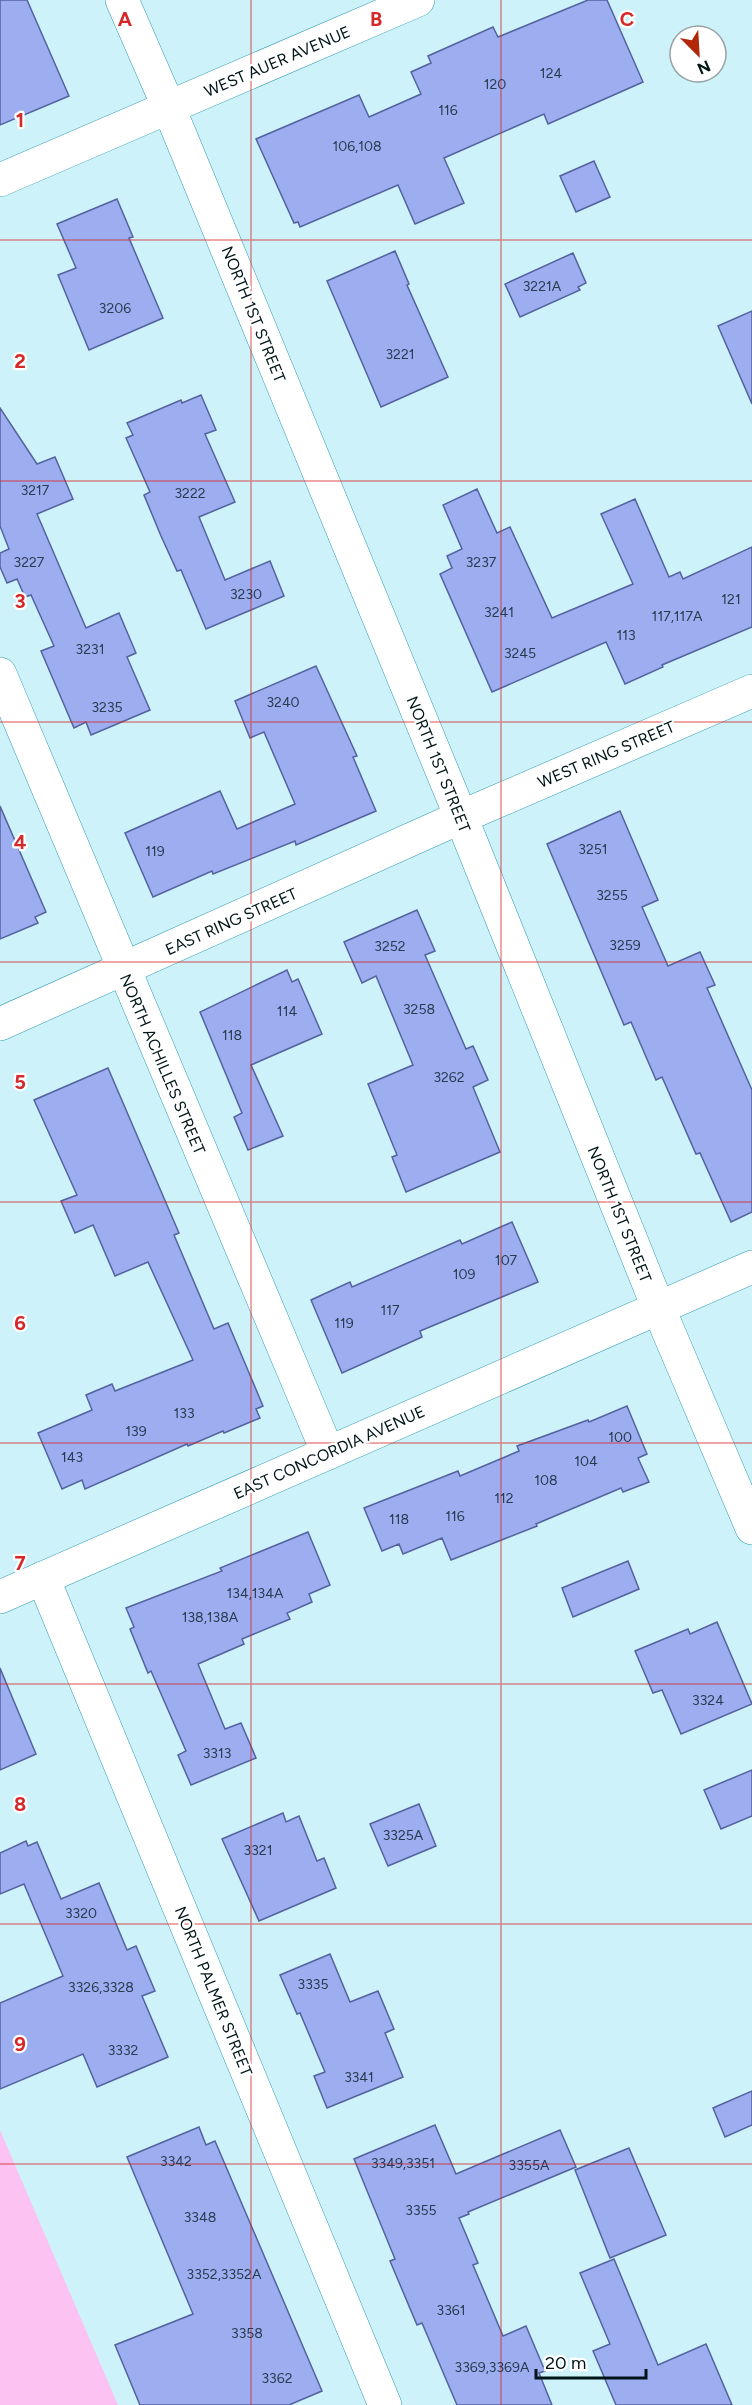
<svg xmlns="http://www.w3.org/2000/svg" width="752" height="2405" font-family="Figtree,sans-serif">
  <rect width="100%" height="100%" fill="#cdf2fa"/>
  <!-- green -->
  <polygon fill="#fcc3f2" points="0,2130 118,2405 0,2405"/>
  <!-- building -->
  <g fill="#9cadf0" stroke="#54629f" stroke-width="1.5">
    <polygon points="0,0 27,0 69,96 0,125"/>
    <polygon points="588,0 607,0 643,82 548,124 544,114 444,158 464,203 415,224 398,185 300,227 298,222 294,223 256,139 359,95 369,117 421,94 411,72 431,63 428,56 493,27 498,37"/>
    <polygon points="594,161 610,197 576,212 560,176"/>
    <polygon points="117,199 133,237 129,238 163,318 89,350 58,275 76,268 57,224"/>
    <polygon points="395,251 409,284 407,285 448,377 381,407 327,281"/>
    <polygon points="573,253 586,283 578,287 580,290 520,317 505,284"/>
    <polygon points="752,311 752,404 718,326"/>
    <polygon points="201,395 216,430 205,434 235,502 199,517 225,580 270,561 284,596 206,629 181,570 177,571 161,536 144,495 150,492 126,438 133,435 127,423 181,400 182,403"/>
    <polygon points="0,408 37,464 55,457 73,499 37,514 86,628 119,613 136,653 127,657 150,710 91,735 86,722 74,728 41,651 54,646 31,595 25,597 17,579 7,583 0,567 0,553 9,549 0,526"/>
    <polygon points="477,489 497,533 510,527 552,618 633,584 601,514 635,499 669,577 680,572 683,579 752,547 752,627 662,665 663,667 625,684 606,642 492,692 440,574 452,568 447,556 462,549 443,505"/>
    <polygon points="316,666 357,756 353,757 376,811 296,845 295,841 213,874 212,871 153,897 125,833 220,791 237,829 295,804 264,732 250,738 235,701"/>
    <polygon points="0,806 46,912 35,917 38,923 0,939"/>
    <polygon points="620,811 658,900 642,907 668,966 700,952 715,985 707,988 752,1090 752,1212 731,1222 700,1153 696,1154 662,1077 656,1080 631,1022 624,1025 547,844"/>
    <polygon points="417,910 435,951 425,955 466,1049 473,1046 488,1080 473,1087 500,1152 406,1192 392,1157 397,1155 368,1084 413,1065 376,976 362,983 344,942"/>
    <polygon points="287,970 292,982 298,979 322,1034 251,1065 283,1136 248,1150 234,1117 242,1113 200,1012"/>
    <polygon points="108,1068 179,1233 174,1235 214,1329 228,1323 263,1406 256,1409 260,1418 224,1433 223,1431 188,1446 187,1444 85,1489 82,1480 62,1489 38,1433 92,1410 86,1395 112,1384 115,1391 193,1360 148,1262 115,1276 93,1225 75,1233 61,1201 77,1195 34,1100"/>
    <polygon points="512,1222 538,1282 420,1331 422,1337 342,1373 311,1300 350,1282 352,1287 460,1240 462,1244"/>
    <polygon points="627,1406 647,1454 638,1458 649,1482 623,1492 621,1488 536,1524 537,1526 451,1560 442,1538 403,1554 399,1544 382,1551 364,1508 458,1471 460,1476 519,1451 517,1446 588,1420 589,1422"/>
    <polygon points="308,1532 330,1585 309,1594 312,1602 287,1613 290,1619 242,1639 244,1644 198,1664 225,1729 241,1723 256,1758 191,1785 178,1755 186,1751 151,1671 148,1673 130,1629 134,1627 126,1608 222,1571 220,1568"/>
    <polygon points="628,1561 639,1589 573,1617 562,1588"/>
    <polygon points="717,1622 752,1704 681,1734 662,1690 653,1693 635,1651 688,1629 690,1634"/>
    <polygon points="0,1668 36,1754 0,1770"/>
    <polygon points="752,1770 752,1816 721,1829 704,1790"/>
    <polygon points="419,1804 436,1846 388,1866 370,1824"/>
    <polygon points="283,1813 286,1822 299,1816 317,1861 324,1858 336,1888 259,1921 222,1839"/>
    <polygon points="26,1841 28,1846 37,1842 61,1899 99,1883 127,1950 136,1946 155,1991 142,1996 168,2057 97,2087 83,2054 0,2089 0,2003 63,1976 24,1884 0,1894 0,1853"/>
    <polygon points="330,1954 350,2002 378,1991 394,2029 385,2033 403,2077 327,2108 314,2076 325,2072 300,2013 297,2014 280,1975"/>
    <polygon points="752,2091 752,2125 725,2137 713,2108"/>
    <polygon points="435,2125 456,2174 560,2130 576,2167 468,2212 469,2214 459,2218 478,2263 473,2265 503,2336 526,2326 545,2371 539,2373 552,2405 457,2405 422,2323 417,2325 390,2261 395,2259 354,2159"/>
    <polygon points="199,2127 206,2145 215,2141 322,2391 289,2405 140,2405 115,2345 193,2314 127,2157"/>
    <polygon points="629,2148 666,2235 610,2258 575,2170"/>
    <polygon points="614,2259 658,2365 706,2344 732,2405 616,2405 593,2351 610,2344 580,2273"/>
  </g>
  <g fill="none" stroke-linecap="round" stroke-linejoin="round">
    <defs>
      <g id="street">
        <polyline points="122,0 169,108 461,817 658,1307 752,1528"/>
        <polyline points="0,180 418,0"/>
        <polyline points="0,674 328,1453"/>
        <polyline points="0,1024 461,817 752,691"/>
        <polyline points="43,1578 385,2405"/>
        <polyline points="0,1597 752,1267"/>
      </g>
    </defs>
    <!-- street casing -->
    <use href="#street" stroke="#329db1" stroke-width="34"/>
    <!-- street -->
    <use href="#street" stroke="#fff" stroke-width="33"/>
  </g>
  <!-- grid -->
  <path fill="none" stroke="#d62828" stroke-width="1.5" stroke-opacity="0.55" d="M 251,0 L 251,2405M 501,0 L 501,2405M 0,240 L 752,240M 0,481 L 752,481M 0,722 L 752,722M 0,962 L 752,962M 0,1202 L 752,1202M 0,1443 L 752,1443M 0,1684 L 752,1684M 0,1924 L 752,1924M 0,2164 L 752,2164"/>
  <g text-anchor="middle" stroke-width="4.5" stroke-linejoin="round" paint-order="stroke">
    <!-- number labels -->
    <g font-size="14" fill="#283b4f">
      <text x="551" y="78">124</text>
      <text x="495" y="89">120</text>
      <text x="448" y="115">116</text>
      <text x="357" y="151">106,108</text>
      <text x="542" y="291">3221A</text>
      <text x="115" y="313">3206</text>
      <text x="400" y="359">3221</text>
      <text x="35" y="495">3217</text>
      <text x="190" y="498">3222</text>
      <text x="29" y="567">3227</text>
      <text x="481" y="567">3237</text>
      <text x="246" y="599">3230</text>
      <text x="731" y="604">121</text>
      <text x="499" y="617">3241</text>
      <text x="677" y="621">117,117A</text>
      <text x="626" y="640">113</text>
      <text x="90" y="654">3231</text>
      <text x="520" y="658">3245</text>
      <text x="283" y="707">3240</text>
      <text x="107" y="712">3235</text>
      <text x="593" y="854">3251</text>
      <text x="155" y="856">119</text>
      <text x="612" y="900">3255</text>
      <text x="625" y="950">3259</text>
      <text x="390" y="951">3252</text>
      <text x="419" y="1014">3258</text>
      <text x="287" y="1016">114</text>
      <text x="232" y="1040">118</text>
      <text x="449" y="1082">3262</text>
      <text x="506" y="1265">107</text>
      <text x="464" y="1279">109</text>
      <text x="390" y="1315">117</text>
      <text x="344" y="1328">119</text>
      <text x="184" y="1418">133</text>
      <text x="136" y="1436">139</text>
      <text x="620" y="1442">100</text>
      <text x="72" y="1462">143</text>
      <text x="586" y="1466">104</text>
      <text x="546" y="1485">108</text>
      <text x="504" y="1503">112</text>
      <text x="455" y="1521">116</text>
      <text x="399" y="1524">118</text>
      <text x="255" y="1598">134,134A</text>
      <text x="210" y="1622">138,138A</text>
      <text x="708" y="1705">3324</text>
      <text x="217" y="1758">3313</text>
      <text x="403" y="1840">3325A</text>
      <text x="258" y="1855">3321</text>
      <text x="81" y="1918">3320</text>
      <text x="313" y="1989">3335</text>
      <text x="101" y="1992">3326,3328</text>
      <text x="123" y="2055">3332</text>
      <text x="359" y="2082">3341</text>
      <text x="176" y="2166">3342</text>
      <text x="403" y="2168">3349,3351</text>
      <text x="529" y="2170">3355A</text>
      <text x="421" y="2215">3355</text>
      <text x="200" y="2222">3348</text>
      <text x="224" y="2279">3352,3352A</text>
      <text x="451" y="2315">3361</text>
      <text x="247" y="2338">3358</text>
      <text x="492" y="2372">3369,3369A</text>
      <text x="277" y="2383">3362</text>
    </g>
    <!-- street labels -->
    <g font-size="16" fill="#011519" stroke="#fff">
      <text transform="translate(277 61) rotate(-23)" y="6">WEST AUER AVENUE</text>
      <text transform="translate(254 314) rotate(68)" y="6">NORTH 1ST STREET</text>
      <text transform="translate(606 754) rotate(-23)" y="6">WEST RING STREET</text>
      <text transform="translate(439 764) rotate(68)" y="6">NORTH 1ST STREET</text>
      <text transform="translate(231 921) rotate(-24)" y="6">EAST RING STREET</text>
      <text transform="translate(163 1064) rotate(67)" y="6">NORTH ACHILLES STREET</text>
      <text transform="translate(620 1214) rotate(68)" y="6">NORTH 1ST STREET</text>
      <text transform="translate(329 1452) rotate(-24)" y="6">EAST CONCORDIA AVENUE</text>
      <text transform="translate(214 1991) rotate(68)" y="6">NORTH PALMER STREET</text>
    </g>
  </g>
  <g font-size="20" text-anchor="middle" font-weight="bold" fill="#d62828" stroke="#fff" stroke-width="4.5" stroke-linejoin="round" paint-order="stroke">
    <text x="125" y="26">A</text>
    <text x="376" y="26">B</text>
    <text x="627" y="26">C</text>
    <text x="20" y="127">1</text>
    <text x="20" y="368">2</text>
    <text x="20" y="608">3</text>
    <text x="20" y="849">4</text>
    <text x="20" y="1089">5</text>
    <text x="20" y="1330">6</text>
    <text x="20" y="1570">7</text>
    <text x="20" y="1811">8</text>
    <text x="20" y="2051">9</text>
  </g>
  <!-- north arrow -->
  <g transform="translate(698 54) rotate(156)"><circle r="28" fill="#ffffff" stroke="#99a1a3" stroke-width="1.5"/>
  <path d="M0-4.5L10 22L0 15L-10 22Z" fill="#b32709"/>
  <text y="-9" font-size="16" font-weight="bold" text-anchor="middle" fill="#011519">N</text>
  </g>
  <!-- scale -->
  <path d="M536 2369v9h110v-9" fill="none" stroke="#011519" stroke-width="3"/>
  <text x="545" y="2369" font-size="18" fill="#011519" stroke="#ffffff" stroke-width="4.5" paint-order="stroke">20 m</text>
</svg>
